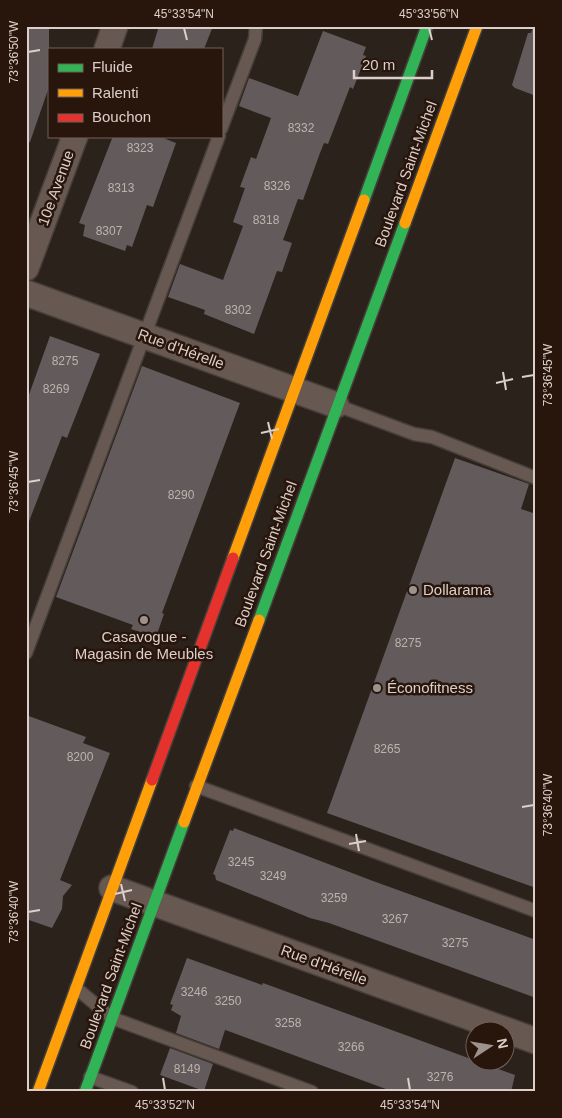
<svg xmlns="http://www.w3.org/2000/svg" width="562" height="1118" font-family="Arial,sans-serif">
  <rect width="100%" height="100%" fill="#2c221c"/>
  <!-- building -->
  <g fill="#635a5b">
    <polygon points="30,26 49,26 49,87 30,142 26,142 26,36"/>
    <polygon points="159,26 213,26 204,49 152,49"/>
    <polygon points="533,27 536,27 536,96 515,88 512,85 528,33 531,33"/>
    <polygon points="323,31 366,47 363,55 366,56 353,89 350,87 328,144 324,143 320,153 303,200 298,199 283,240 292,243 282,272 277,271 254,334 204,314 205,310 168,297 180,264 223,280 243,226 233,222 245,188 240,187 251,157 256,159 271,118 239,106 249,78 298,96"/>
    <polygon points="113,136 158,136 176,143 153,207 147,205 132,247 127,245 125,251 83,236 85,225 79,223"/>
    <polygon points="50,336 100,354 67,438 62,436 28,524 26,403"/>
    <polygon points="142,366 240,403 162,613 164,614 156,637 131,629 133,625 56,597"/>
    <polygon points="455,458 529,484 521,509 536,514 536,888 327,813"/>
    <polygon points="26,715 86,737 83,743 110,753 60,880 72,885 63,896 62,909 52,928 26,919"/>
    <polygon points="234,828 373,881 536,940 536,998 329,923 310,918 216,880 215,875 213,874 230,830 233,831"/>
    <polygon points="187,958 262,985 263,983 515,1075 511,1092 394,1092 228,1031 225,1030 219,1049 176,1033 181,1016 171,1010 173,1005 170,1004"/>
    <polygon points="170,1048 213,1064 204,1091 160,1075"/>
  </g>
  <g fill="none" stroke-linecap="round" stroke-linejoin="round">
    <defs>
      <g id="lane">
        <polyline points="221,129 255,39 256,26"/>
        <polyline points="336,405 414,434 432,437 536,478"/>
        <polyline points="26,653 219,136"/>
        <polyline points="196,786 536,911"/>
        <polyline points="76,988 112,1018 312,1092"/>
        <polyline points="90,1077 132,1092"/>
      </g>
      <g id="street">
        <polyline points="107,49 115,26"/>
        <polyline points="26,268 75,136"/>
        <polyline points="26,293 336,405"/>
        <polyline points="112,888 536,1041"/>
      </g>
      <g id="fast">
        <polyline points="364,200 427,26"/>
        <polyline points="259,620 405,223"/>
        <polyline points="85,1092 184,822"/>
      </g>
      <g id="slow">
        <polyline points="405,223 477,26"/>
        <polyline points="233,558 364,200"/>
        <polyline points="184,822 259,620"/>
        <polyline points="38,1092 152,780"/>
      </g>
      <polyline id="jam" points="152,780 233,558"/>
    </defs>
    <!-- lane casing -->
    <use href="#lane" stroke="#463f39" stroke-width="15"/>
    <!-- street casing -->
    <use href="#street" stroke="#463f39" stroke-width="28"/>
    <!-- fast casing -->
    <use href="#fast" stroke="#463f39" stroke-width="14"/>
    <!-- slow casing -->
    <use href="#slow" stroke="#463f39" stroke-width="14"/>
    <!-- jam casing -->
    <use href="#jam" stroke="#463f39" stroke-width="14"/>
    <!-- lane -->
    <use href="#lane" stroke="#685852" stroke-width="12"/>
    <!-- street -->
    <use href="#street" stroke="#685852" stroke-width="25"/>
    <!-- fast -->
    <use href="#fast" stroke="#30b455" stroke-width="11"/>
    <!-- slow -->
    <use href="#slow" stroke="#ff9f0a" stroke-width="11"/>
    <!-- jam -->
    <use href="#jam" stroke="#e5322d" stroke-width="11"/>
  </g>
  <!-- ticks -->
  <path fill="none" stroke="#dccfc9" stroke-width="2" d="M 184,28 L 187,40M 429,28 L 432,40M 28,52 L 40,50M 503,372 L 506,390M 522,377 L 534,375M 496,383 L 513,379M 268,422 L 272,439M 261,433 L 279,429M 28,482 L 40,480M 522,807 L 534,805M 356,834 L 359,851M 349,844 L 366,841M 121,884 L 125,901M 115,894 L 132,890M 28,912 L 40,910M 163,1078 L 165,1090M 408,1078 L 410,1090"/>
  <!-- markers -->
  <g fill="#9e928c" stroke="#28160d" stroke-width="2">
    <circle cx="413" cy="590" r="5"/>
    <circle cx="144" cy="620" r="5"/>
    <circle cx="377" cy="688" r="5"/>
  </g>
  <g text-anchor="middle" stroke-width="5" stroke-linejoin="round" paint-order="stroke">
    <!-- number labels -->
    <g font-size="12" fill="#beb2ae">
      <text x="301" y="132">8332</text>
      <text x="140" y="152">8323</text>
      <text x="277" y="190">8326</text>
      <text x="121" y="192">8313</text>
      <text x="266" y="224">8318</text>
      <text x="109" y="235">8307</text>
      <text x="238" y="314">8302</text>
      <text x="65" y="365">8275</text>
      <text x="56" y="393">8269</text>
      <text x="181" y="499">8290</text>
      <text x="408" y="647">8275</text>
      <text x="387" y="753">8265</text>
      <text x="80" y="761">8200</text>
      <text x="241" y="866">3245</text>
      <text x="273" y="880">3249</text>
      <text x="334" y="902">3259</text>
      <text x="395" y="923">3267</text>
      <text x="455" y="947">3275</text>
      <text x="194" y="996">3246</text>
      <text x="228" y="1005">3250</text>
      <text x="288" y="1027">3258</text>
      <text x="351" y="1051">3266</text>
      <text x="187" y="1073">8149</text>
      <text x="440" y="1081">3276</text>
    </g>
    <!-- street labels -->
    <g font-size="15" fill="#dccfc9" stroke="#28160d">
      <text transform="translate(406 174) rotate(-70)" y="5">Boulevard Saint-Michel</text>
      <text transform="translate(56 188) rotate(-70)" y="5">10e Avenue</text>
      <text transform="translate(181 349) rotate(20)" y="5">Rue d'Hérelle</text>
      <text transform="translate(266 554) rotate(-70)" y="5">Boulevard Saint-Michel</text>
      <text transform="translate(324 965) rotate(20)" y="5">Rue d'Hérelle</text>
      <text transform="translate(111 976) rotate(-70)" y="5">Boulevard Saint-Michel</text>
    </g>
    <!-- poi labels -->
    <g font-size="15" fill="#dccfc9" stroke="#28160d" text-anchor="start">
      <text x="423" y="595">Dollarama</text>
      <text x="144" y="642" text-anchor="middle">Casavogue -<tspan x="144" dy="17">Magasin de Meubles</tspan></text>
      <text x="387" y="693">Éconofitness</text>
    </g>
  </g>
  <!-- border -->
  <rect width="562" height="1118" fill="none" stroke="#28160d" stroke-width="55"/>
  <!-- legend -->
  <rect x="48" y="48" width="175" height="90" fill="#28160d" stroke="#706058"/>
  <rect x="58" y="64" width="25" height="8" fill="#30b455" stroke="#706058"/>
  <text x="92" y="72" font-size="15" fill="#dccfc9">Fluide</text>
  <rect x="58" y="89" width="25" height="8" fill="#ff9f0a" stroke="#706058"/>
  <text x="92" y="98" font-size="15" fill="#dccfc9">Ralenti</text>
  <rect x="58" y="114" width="25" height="8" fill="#e5322d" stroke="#706058"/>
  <text x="92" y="122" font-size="15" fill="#dccfc9">Bouchon</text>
  <!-- north arrow -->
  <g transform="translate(490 1046) rotate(78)"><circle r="24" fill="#28160d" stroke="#706058"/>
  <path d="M0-4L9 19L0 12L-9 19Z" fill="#9e928c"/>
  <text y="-8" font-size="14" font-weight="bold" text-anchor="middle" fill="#dccfc9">N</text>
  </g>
  <!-- scale -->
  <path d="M354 70v8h78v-8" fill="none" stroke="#dccfc9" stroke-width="2.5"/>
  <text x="362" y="70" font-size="15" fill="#dccfc9" stroke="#28160d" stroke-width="4" paint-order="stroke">20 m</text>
  <rect x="28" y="28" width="506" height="1062" fill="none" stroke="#dccfc9" stroke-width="2"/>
  <g font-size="12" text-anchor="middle" fill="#dccfc9">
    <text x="184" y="18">45°33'54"N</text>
    <text x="429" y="18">45°33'56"N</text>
    <text transform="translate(14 52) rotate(-90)" y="4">73°36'50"W</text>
    <text transform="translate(548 375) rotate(-90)" y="4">73°36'45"W</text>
    <text transform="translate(14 482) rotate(-90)" y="4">73°36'45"W</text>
    <text transform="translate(548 805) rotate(-90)" y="4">73°36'40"W</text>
    <text transform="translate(14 912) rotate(-90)" y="4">73°36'40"W</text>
    <text x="165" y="1109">45°33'52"N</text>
    <text x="410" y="1109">45°33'54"N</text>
  </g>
</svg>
